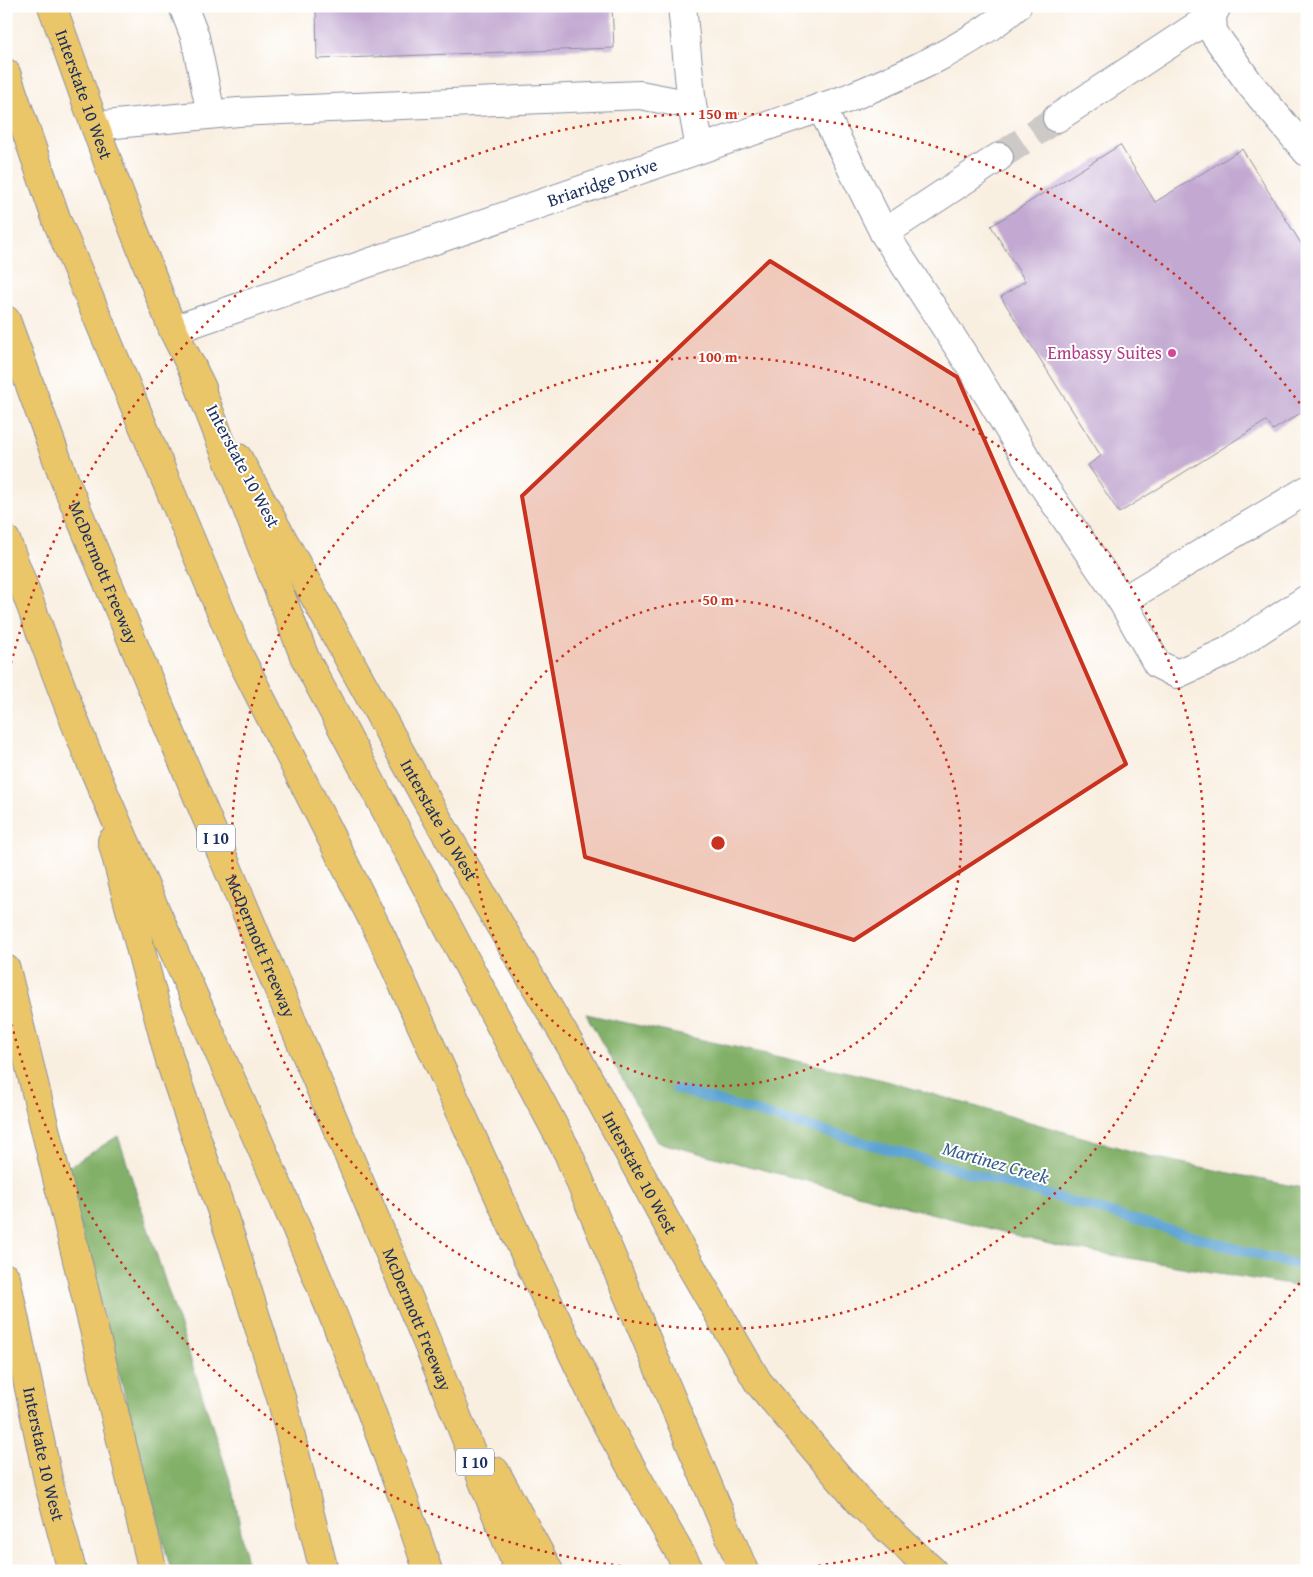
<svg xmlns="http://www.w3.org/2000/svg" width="1313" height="1577" font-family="'Gentium Book Plus',serif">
  <rect width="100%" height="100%" fill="#fff"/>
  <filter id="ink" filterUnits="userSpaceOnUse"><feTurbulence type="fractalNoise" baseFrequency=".02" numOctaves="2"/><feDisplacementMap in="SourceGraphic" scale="10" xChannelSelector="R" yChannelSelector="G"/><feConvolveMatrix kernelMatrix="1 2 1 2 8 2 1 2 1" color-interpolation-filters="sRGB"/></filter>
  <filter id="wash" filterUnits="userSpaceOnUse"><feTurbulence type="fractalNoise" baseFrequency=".0096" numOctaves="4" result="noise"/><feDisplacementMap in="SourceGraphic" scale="20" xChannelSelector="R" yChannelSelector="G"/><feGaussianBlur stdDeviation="1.12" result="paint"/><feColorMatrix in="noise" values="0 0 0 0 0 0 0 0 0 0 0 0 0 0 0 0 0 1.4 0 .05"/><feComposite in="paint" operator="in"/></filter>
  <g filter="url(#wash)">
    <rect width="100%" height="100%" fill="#f9efe1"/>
    <!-- forest -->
    <g fill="#82b068" stroke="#4e7063">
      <polygon points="586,1014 883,1080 1152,1157 1307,1189 1307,1288 1057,1246 657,1142"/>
      <polygon points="118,1136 234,1493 248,1571 171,1571 65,1169"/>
    </g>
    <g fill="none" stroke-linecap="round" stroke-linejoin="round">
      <!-- stream -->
      <polyline stroke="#5ca3d2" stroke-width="10" points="676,1089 1283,1262 1307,1265"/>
    </g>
    <g id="blocks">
      <!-- building -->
      <g fill="#c3a9d1">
        <polygon points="316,6 612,6 614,48 317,59"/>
        <polygon points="1120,145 1155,202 1242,149 1307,253 1307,409 1273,430 1266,421 1119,513 1088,465 1101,456 1001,297 1025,281 991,226"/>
      </g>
    </g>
  </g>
  <g filter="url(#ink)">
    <use href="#blocks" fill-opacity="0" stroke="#8a8fa0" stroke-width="1"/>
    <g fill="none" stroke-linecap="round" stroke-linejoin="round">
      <!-- minor-tunnel -->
      <polyline stroke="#cdc9c7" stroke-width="28" stroke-dasharray="28 14" stroke-linecap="butt" points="999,157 1057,118"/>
      <defs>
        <g id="minor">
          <polyline points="183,6 195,37 211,114"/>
          <polyline points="682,6 692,105"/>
          <polyline points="1217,6 1212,16 1213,32 1250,84 1307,152"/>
          <polyline points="821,107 884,233 970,365 1040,481 1122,601 1157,664 1177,674 1228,651 1307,599"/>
          <polyline points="1057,118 1212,16"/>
          <polyline points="95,126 238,112 640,95 692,105 700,149"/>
          <polyline points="884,233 999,157"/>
          <path id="s1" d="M 173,330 L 846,99 C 906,74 967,48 1017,6"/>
          <polyline points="1122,601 1307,490"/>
        </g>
        <g id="major">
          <path id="s2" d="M 52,6 L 114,179 L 173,330 L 202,388"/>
          <path id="s3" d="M 238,458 L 430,806 L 572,1048 L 681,1249 L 758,1382 L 863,1506 L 933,1571"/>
          <path id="s4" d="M 6,1278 L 49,1484 L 72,1571"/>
        </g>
        <g id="highway">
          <polyline points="6,73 57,221 240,657 382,938 525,1254 605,1421 690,1571"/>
          <path id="s5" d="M 6,320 L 65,481 L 432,1354 L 519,1571"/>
          <polyline points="192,367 305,658 568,1153 744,1571"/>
          <path d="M 6,540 C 34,613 60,687 90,760 C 204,1029 337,1292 428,1571"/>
          <polyline points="112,841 170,1061 234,1247 282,1401 324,1571"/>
          <polyline points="6,969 153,1571"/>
          <polyline points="495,1471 549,1571"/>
        </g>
      </defs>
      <!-- minor casing -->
      <use href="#minor" stroke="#8a8fa0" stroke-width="30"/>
      <!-- major casing -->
      <use href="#major" stroke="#8a8fa0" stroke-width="30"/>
      <!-- highway casing -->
      <use href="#highway" stroke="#8a8fa0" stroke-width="30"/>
      <!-- minor -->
      <use href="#minor" stroke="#fff" stroke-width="28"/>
      <!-- major -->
      <use href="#major" stroke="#ebc669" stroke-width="28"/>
      <!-- highway -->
      <use href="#highway" stroke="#ebc669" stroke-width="28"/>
    </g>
  </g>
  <!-- marked area -->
  <path fill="#c8321e" fill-opacity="0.2" stroke="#c8321e" stroke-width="4" stroke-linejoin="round" d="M 770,261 L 957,377 L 1126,764 L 854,940 L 585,857 L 522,496 Z"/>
  <!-- distance rings -->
  <g fill="none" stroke="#c8321e" stroke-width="2.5" stroke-dasharray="2.5 5">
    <circle cx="718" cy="843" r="243"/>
    <circle cx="718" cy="843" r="486"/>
    <path d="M1304 1277A729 729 0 0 1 763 1571M673 1571A729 729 0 0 1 6 1001M6 685A729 729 0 0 1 1304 409"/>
  </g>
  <!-- markers -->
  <circle fill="#d1479c" stroke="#fff" stroke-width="2" cx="1172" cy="353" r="5"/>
  <g text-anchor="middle" stroke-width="4" stroke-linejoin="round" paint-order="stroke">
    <!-- shield labels -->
    <g fill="#fff" stroke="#5f6d8e" stroke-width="1">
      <rect x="197" y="824.5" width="38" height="27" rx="4"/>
      <rect x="456" y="1448.5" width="38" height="27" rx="4"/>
    </g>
    <g font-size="16" font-weight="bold" fill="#1b2f5e">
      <text x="216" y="844">I 10</text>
      <text x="475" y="1468">I 10</text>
    </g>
    <!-- street labels -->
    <g font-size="18" fill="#1b2f5e" stroke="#fff">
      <text dy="6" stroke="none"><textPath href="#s2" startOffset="94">Interstate 10 West</textPath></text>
      <text dy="6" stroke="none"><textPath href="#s1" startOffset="454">Briaridge Drive</textPath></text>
      <text transform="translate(243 466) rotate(62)" y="6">Interstate 10 West</text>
      <text dy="6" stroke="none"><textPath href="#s5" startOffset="271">McDermott Freeway</textPath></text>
      <text dy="6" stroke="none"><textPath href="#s3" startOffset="414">Interstate 10 West</textPath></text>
      <text dy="6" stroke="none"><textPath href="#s5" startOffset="676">McDermott Freeway</textPath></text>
      <text dy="6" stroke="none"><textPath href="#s3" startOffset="820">Interstate 10 West</textPath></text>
      <text dy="6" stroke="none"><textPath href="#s5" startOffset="1081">McDermott Freeway</textPath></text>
      <text dy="6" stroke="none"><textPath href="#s4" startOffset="180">Interstate 10 West</textPath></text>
    </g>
    <!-- hotel labels -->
    <g font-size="18" fill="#b23c85" stroke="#fff" text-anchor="end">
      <text x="1162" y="359">Embassy Suites</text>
    </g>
    <!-- water labels -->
    <g font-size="19" font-style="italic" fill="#355d8c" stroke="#fff">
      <text transform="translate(996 1162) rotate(16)" y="7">Martinez Creek</text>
    </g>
  </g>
  <circle cx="718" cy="843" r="8" fill="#c8321e" stroke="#fff" stroke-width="2.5"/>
  <g font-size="15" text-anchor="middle" font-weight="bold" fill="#c8321e" stroke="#fff" stroke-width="4" stroke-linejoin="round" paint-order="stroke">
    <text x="718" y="119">150 m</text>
    <text x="718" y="362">100 m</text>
    <text x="718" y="605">50 m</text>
  </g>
  <!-- margin -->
  <rect width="1313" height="1577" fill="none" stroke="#fff" stroke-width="25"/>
</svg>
